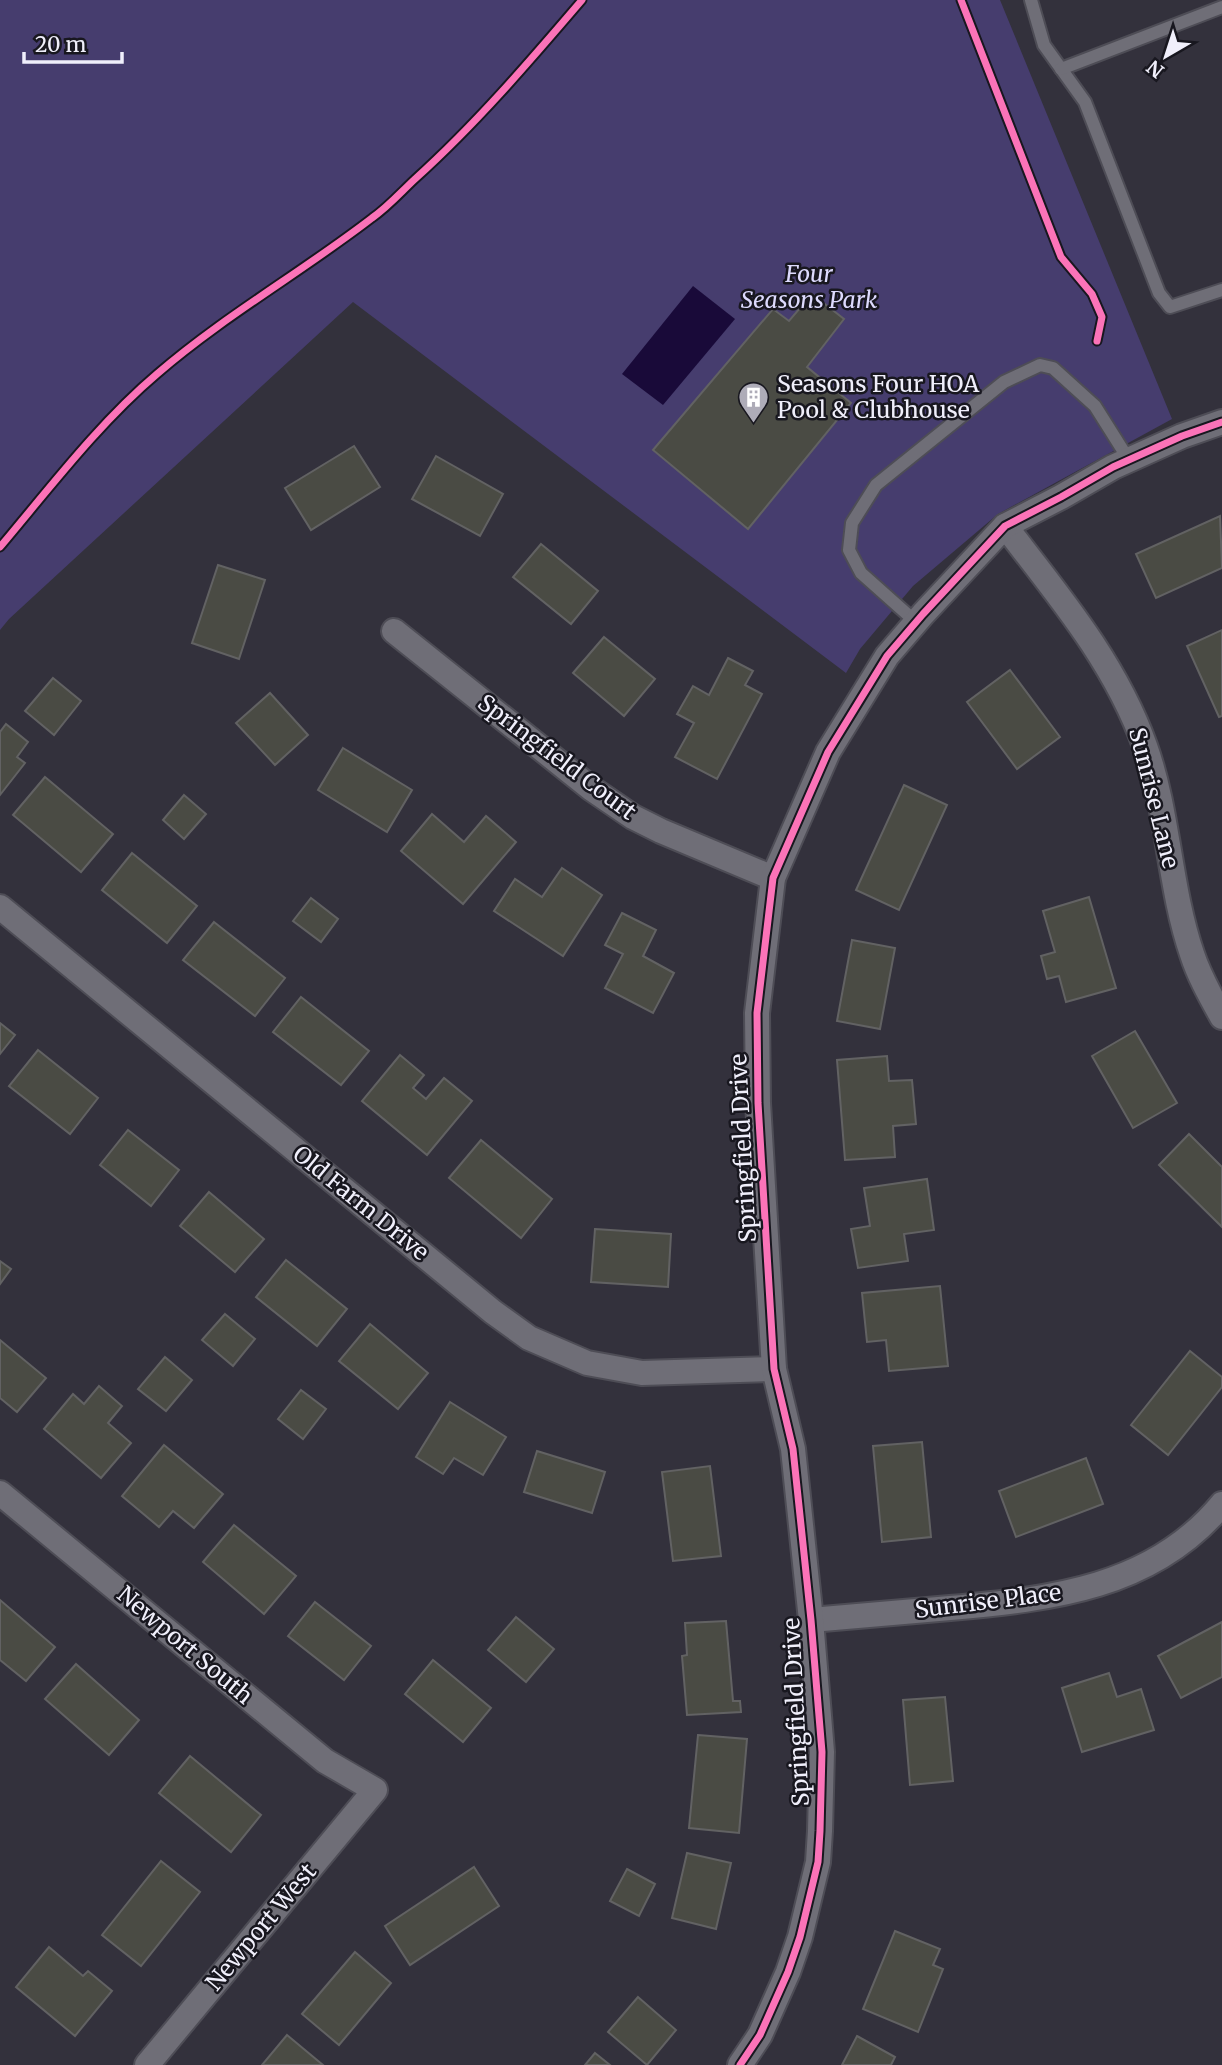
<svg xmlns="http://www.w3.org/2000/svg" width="1222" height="2065" font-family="Merriweather,serif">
  <rect width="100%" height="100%" fill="#33313c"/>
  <!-- green -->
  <polygon fill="#463d6e" points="0,0 1000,0 1172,419 998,514 913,586 860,649 846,673 353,302 9,619 0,630"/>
  <!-- water -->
  <polygon fill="#190a39" points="693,286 735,319 663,405 622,374"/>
  <!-- building -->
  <g fill="#4a4b44" stroke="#626263" stroke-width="2">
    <polygon points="812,294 844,319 807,367 851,403 748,529 653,450 773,309 789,321"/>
    <polygon points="354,446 380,487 311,530 285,488"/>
    <polygon points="436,456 503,494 480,536 412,499"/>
    <polygon points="1220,516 1222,568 1156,598 1136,554"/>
    <polygon points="541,544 598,591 571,624 513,577"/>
    <polygon points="218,565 265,580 239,659 192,643"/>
    <polygon points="1222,630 1222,716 1219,717 1187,646"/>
    <polygon points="604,637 655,679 624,716 573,673"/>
    <polygon points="728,658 753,671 745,685 762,694 717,779 675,757 694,723 677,714 693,686 709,695"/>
    <polygon points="1010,670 1060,737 1017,769 967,702"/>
    <polygon points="53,678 81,701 54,735 25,711"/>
    <polygon points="270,693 308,735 275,765 236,723"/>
    <polygon points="6,724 28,742 17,757 25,763 0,795 0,732"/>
    <polygon points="343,748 412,790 387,832 318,790"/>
    <polygon points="45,777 113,834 81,872 13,815"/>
    <polygon points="904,785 947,805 899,910 856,890"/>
    <polygon points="184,795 206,814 184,839 163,820"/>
    <polygon points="432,814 464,842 486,816 516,842 463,904 401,851"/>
    <polygon points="132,853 197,906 167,943 102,890"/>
    <polygon points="562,868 602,895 563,956 494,911 515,879 542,897"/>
    <polygon points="1089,897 1116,988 1066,1002 1059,976 1047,979 1041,956 1055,952 1043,911"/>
    <polygon points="311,898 338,919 321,942 293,921"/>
    <polygon points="622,913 656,930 643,956 674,973 653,1013 605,988 623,954 605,945"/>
    <polygon points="214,922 285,978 255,1016 183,960"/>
    <polygon points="852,940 895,948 880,1029 837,1021"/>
    <polygon points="301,997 369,1051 341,1085 273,1032"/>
    <polygon points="0,1023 15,1035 0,1054"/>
    <polygon points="1135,1031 1177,1103 1133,1128 1092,1056"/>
    <polygon points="38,1050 98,1098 70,1134 9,1086"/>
    <polygon points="400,1055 424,1075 413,1088 426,1099 444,1078 472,1101 427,1155 362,1101"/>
    <polygon points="887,1056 889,1081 912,1080 916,1124 893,1126 895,1157 845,1160 837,1060"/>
    <polygon points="128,1130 179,1170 151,1206 100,1165"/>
    <polygon points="1189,1134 1222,1167 1222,1227 1159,1165"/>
    <polygon points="481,1140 552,1199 521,1238 449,1178"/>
    <polygon points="927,1179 934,1230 904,1234 908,1261 858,1268 851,1229 870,1226 864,1188"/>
    <polygon points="209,1192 264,1239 235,1272 180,1226"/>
    <polygon points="595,1229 671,1234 668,1287 591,1282"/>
    <polygon points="286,1260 347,1309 317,1346 256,1297"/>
    <polygon points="0,1261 11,1269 0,1284"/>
    <polygon points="940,1286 948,1366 889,1371 886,1340 867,1342 862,1293"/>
    <polygon points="225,1314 255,1339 233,1366 202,1340"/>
    <polygon points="370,1324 428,1373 398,1409 339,1361"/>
    <polygon points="0,1340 46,1378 17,1412 0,1398"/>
    <polygon points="1190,1351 1222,1377 1222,1387 1168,1455 1131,1425"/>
    <polygon points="165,1357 192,1380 166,1411 138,1389"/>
    <polygon points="99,1386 122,1406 108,1423 131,1443 101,1478 44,1429 73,1394 84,1404"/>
    <polygon points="301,1390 326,1409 303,1439 278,1419"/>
    <polygon points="450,1402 506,1437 483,1475 454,1458 443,1474 416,1457"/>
    <polygon points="922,1442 931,1537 882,1542 873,1446"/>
    <polygon points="164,1445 223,1494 194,1528 173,1511 159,1527 122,1496"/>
    <polygon points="537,1451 605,1472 592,1513 524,1492"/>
    <polygon points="1086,1458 1103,1504 1016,1537 999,1491"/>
    <polygon points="710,1466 721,1556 673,1561 662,1472"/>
    <polygon points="234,1525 296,1576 264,1614 203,1562"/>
    <polygon points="0,1600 55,1647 26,1681 0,1660"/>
    <polygon points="315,1602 371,1646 344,1680 288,1636"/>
    <polygon points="516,1617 554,1649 526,1682 488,1650"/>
    <polygon points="726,1621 733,1701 740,1701 741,1712 687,1715 682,1656 687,1655 685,1623"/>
    <polygon points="1222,1622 1222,1677 1181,1698 1158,1656"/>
    <polygon points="433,1660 491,1708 463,1742 405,1694"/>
    <polygon points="76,1664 139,1720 109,1755 45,1699"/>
    <polygon points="1109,1673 1117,1697 1141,1689 1154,1730 1082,1752 1062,1688"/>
    <polygon points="945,1697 953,1781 910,1785 903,1700"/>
    <polygon points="698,1735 747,1739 739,1833 689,1828"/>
    <polygon points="190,1756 261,1815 231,1852 159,1793"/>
    <polygon points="687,1853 731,1863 716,1929 672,1918"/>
    <polygon points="161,1861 200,1892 141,1966 102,1935"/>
    <polygon points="474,1867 499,1906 410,1965 385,1926"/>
    <polygon points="627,1869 655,1884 639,1916 610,1901"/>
    <polygon points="895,1931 940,1949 933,1965 943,1969 918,2032 863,2009"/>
    <polygon points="49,1947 83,1976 88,1971 112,1991 75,2036 16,1987"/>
    <polygon points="355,1952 391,1983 339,2045 302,2014"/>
    <polygon points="638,1997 676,2030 647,2065 608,2032"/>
    <polygon points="287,2035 323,2065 262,2065"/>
    <polygon points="857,2036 895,2057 891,2065 842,2065"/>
    <polygon points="595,2053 610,2065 585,2065"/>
  </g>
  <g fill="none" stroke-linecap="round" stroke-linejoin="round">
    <defs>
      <g id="service">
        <polyline points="1031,0 1044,45 1085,102 1159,293 1170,307 1222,290"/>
        <polyline points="1061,69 1222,7"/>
        <polyline points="916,622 861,573 849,550 852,523 876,485 1004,382 1040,365 1053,368 1095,406 1129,460"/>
      </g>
      <g id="minor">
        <path d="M 1005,526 C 1058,595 1115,662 1145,746 C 1169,813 1169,887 1192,954 C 1199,976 1211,997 1222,1017"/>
        <polyline points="394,631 592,789 633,817 661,831 773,878"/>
        <polyline points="0,907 493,1312 529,1338 587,1363 642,1373 774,1369"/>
        <polyline points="0,1493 325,1761 375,1790 147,2065"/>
        <path d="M 811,1620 C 857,1616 903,1612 950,1608 C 1051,1599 1153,1588 1222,1504"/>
        <polyline points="740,2065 760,2035 788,1972 800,1937 818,1862 820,1831 822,1752 811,1620 793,1449 774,1369 758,1103 757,1013 773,878 828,752 887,656 923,614 1005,526 1061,497 1113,467 1182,436 1222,422"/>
      </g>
    </defs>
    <!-- service casing -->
    <use href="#service" stroke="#4e4d56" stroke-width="16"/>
    <!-- minor casing -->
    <use href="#minor" stroke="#4e4d56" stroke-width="28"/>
    <!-- service -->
    <use href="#service" stroke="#6f6e77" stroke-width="12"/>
    <!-- minor -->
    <use href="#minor" stroke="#6f6e77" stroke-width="24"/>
    <defs>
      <g id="cycleway">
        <polyline points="961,0 1061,257 1092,294 1102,317 1097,341"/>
        <path d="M 0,547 C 49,489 99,423 157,374 C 224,316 302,272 372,218 C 388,207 401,192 415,179 C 476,124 529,62 582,0"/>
        <polyline points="740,2065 760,2035 788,1972 800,1937 818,1862 820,1831 822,1752 811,1620 793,1449 774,1369 758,1103 757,1013 773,878 828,752 887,656 923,614 1005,526 1061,497 1113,467 1182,436 1222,422"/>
      </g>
    </defs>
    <!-- cycleway casing -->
    <use href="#cycleway" stroke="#18171f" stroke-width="11"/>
    <!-- cycleway -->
    <use href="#cycleway" stroke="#fb73b8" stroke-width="7"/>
  </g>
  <!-- icons -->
  <defs>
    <symbol id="building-pin" viewBox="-11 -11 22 30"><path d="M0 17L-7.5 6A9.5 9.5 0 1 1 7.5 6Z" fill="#aeacb8" stroke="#18171f"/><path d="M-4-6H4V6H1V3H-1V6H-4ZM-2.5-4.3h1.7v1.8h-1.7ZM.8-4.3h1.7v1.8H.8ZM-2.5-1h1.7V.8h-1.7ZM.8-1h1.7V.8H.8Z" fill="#fff"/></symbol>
  </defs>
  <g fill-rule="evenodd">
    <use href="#building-pin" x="736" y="380" width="35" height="47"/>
  </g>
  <g text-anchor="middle" stroke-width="5" stroke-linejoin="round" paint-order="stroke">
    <!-- park labels -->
    <g font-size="23" font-style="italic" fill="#dddafd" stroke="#18171f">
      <text x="809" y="282">Four<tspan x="809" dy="26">Seasons Park</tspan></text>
    </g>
    <!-- poi labels -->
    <g font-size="23" fill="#f0effb" stroke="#18171f" text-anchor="start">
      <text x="777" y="392">Seasons Four HOA<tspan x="777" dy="26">Pool &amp; Clubhouse</tspan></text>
    </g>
    <!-- street labels -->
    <g font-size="23" fill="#f0effb" stroke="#18171f">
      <text transform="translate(557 757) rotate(37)" y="8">Springfield Court</text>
      <text transform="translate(1154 798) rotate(76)" y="8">Sunrise Lane</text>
      <text transform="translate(743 1148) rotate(-93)" y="8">Springfield Drive</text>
      <text transform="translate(361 1203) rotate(39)" y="8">Old Farm Drive</text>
      <text transform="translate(988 1601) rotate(-7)" y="8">Sunrise Place</text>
      <text transform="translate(185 1645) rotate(40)" y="8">Newport South</text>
      <text transform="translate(796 1712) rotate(-93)" y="8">Springfield Drive</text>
      <text transform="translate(261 1927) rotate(-50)" y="8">Newport West</text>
    </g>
  </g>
  <!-- north arrow -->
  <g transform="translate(1166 56) rotate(219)" stroke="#18171f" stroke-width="5" paint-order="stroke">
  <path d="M0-5L12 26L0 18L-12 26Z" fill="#f0effb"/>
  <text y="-10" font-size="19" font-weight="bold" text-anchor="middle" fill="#f0effb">N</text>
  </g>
  <!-- scale -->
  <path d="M24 52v10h98v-10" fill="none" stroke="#f0effb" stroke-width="3.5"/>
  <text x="35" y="52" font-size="21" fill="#f0effb" stroke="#18171f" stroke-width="5" paint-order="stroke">20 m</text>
</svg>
